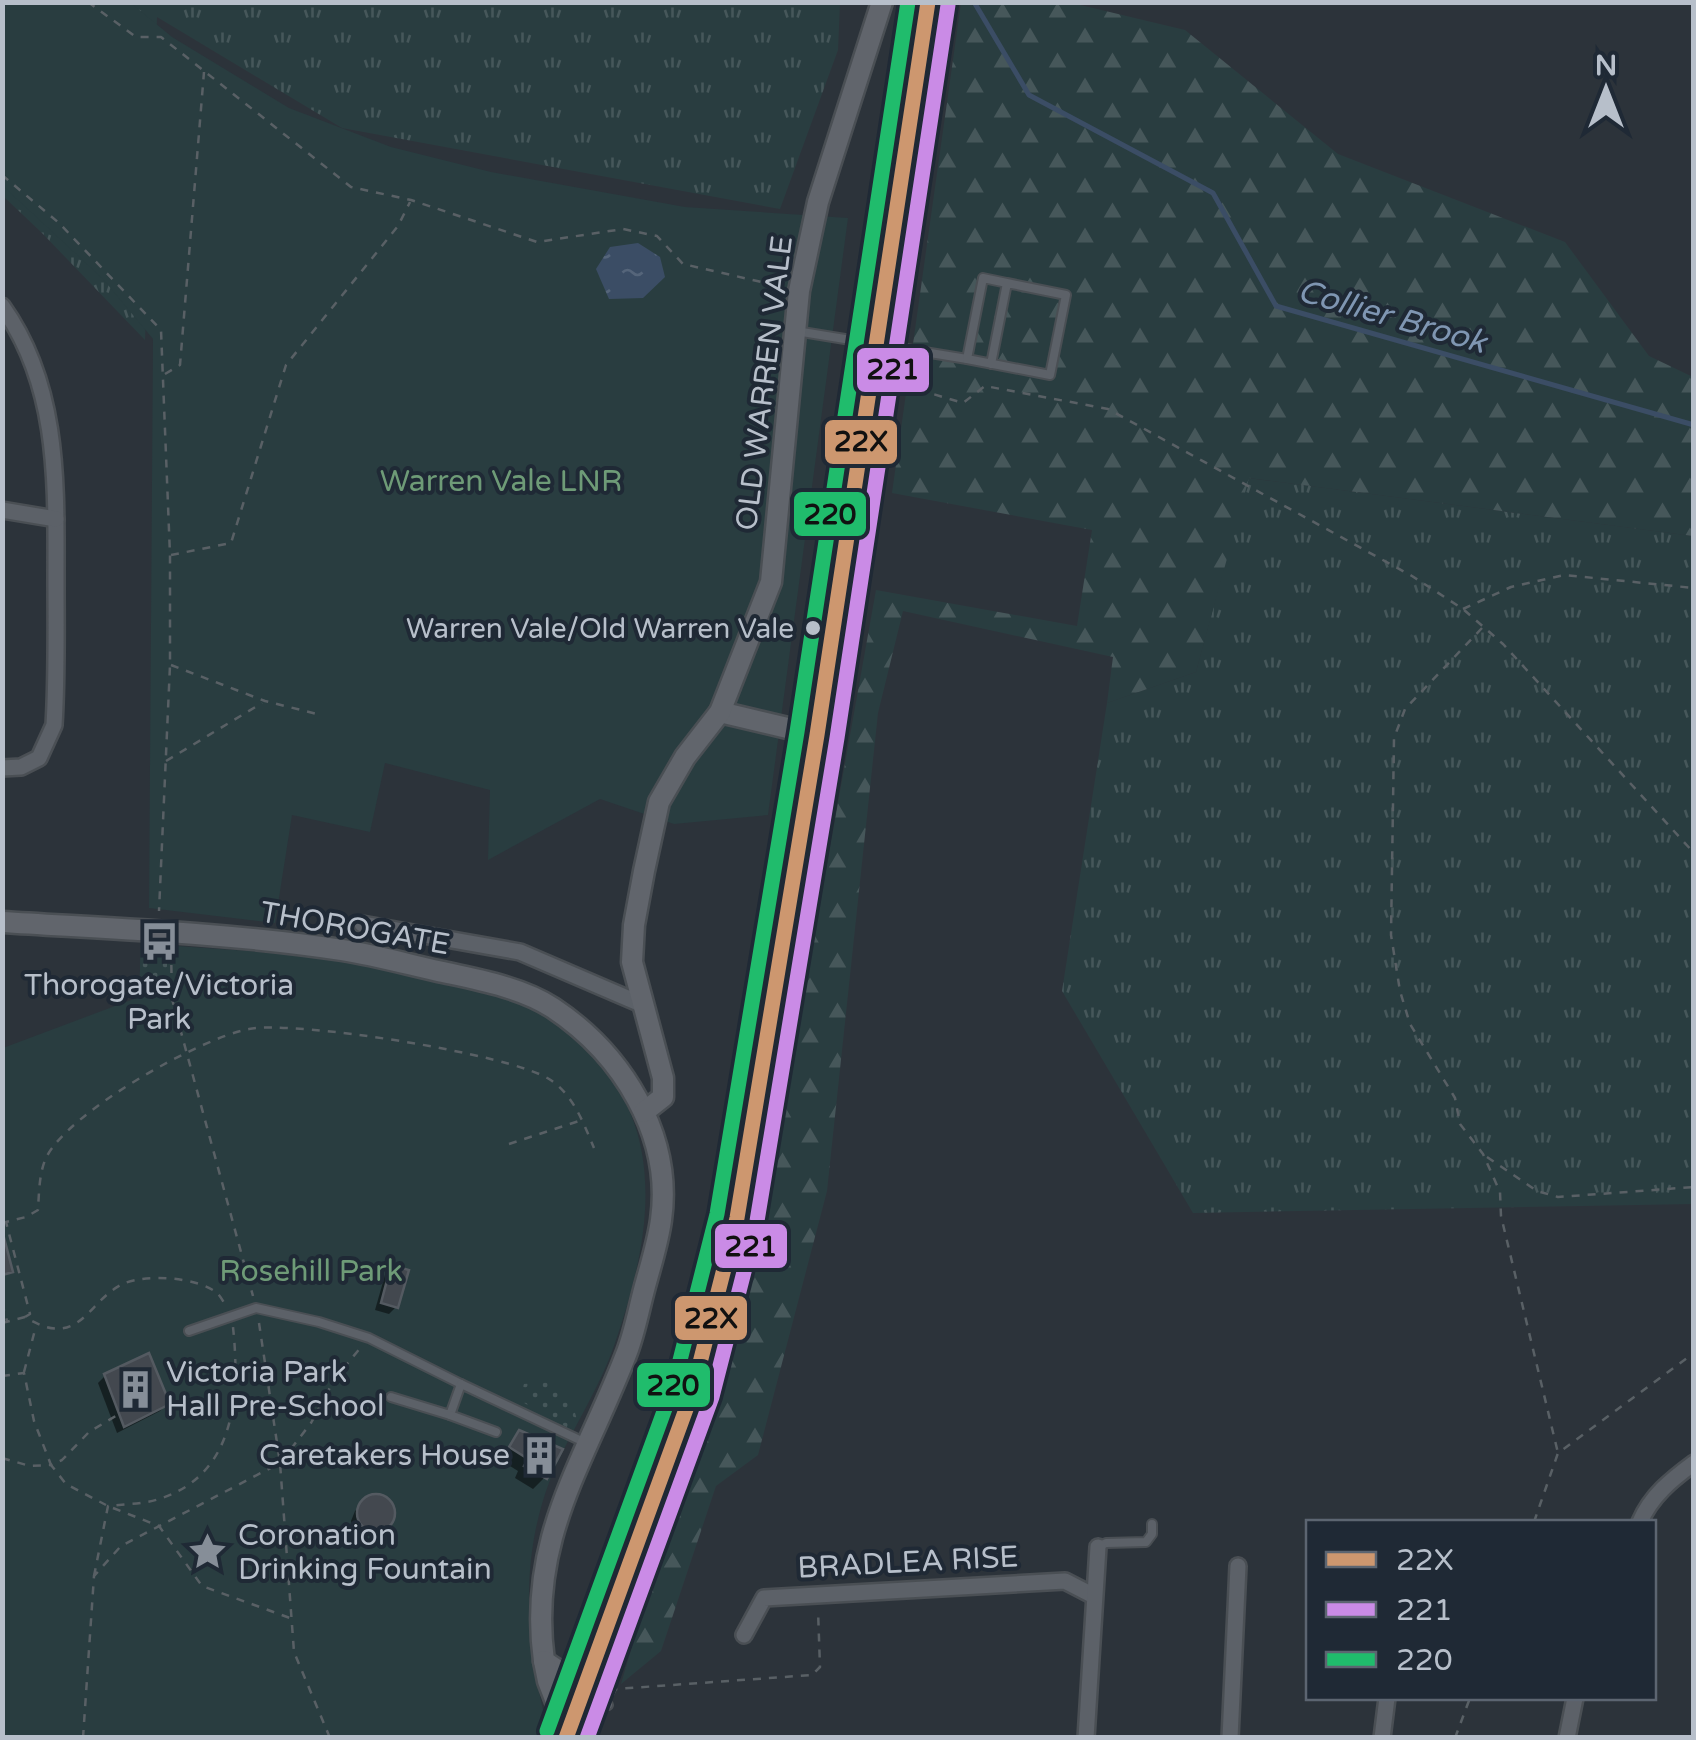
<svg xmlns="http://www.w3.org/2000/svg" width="1696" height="1740" font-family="'Varela Round',sans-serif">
  <defs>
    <pattern id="grass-tufts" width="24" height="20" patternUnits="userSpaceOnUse" patternTransform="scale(2.5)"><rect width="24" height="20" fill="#293d40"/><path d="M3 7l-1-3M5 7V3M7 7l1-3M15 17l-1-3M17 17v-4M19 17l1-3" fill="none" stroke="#46575a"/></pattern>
    <pattern id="forest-firs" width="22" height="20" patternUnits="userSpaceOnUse" patternTransform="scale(2.5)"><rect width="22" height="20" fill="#293d40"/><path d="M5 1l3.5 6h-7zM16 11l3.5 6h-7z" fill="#46575a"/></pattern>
    <pattern id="garden-dots" width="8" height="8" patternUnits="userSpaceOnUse" patternTransform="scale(2.5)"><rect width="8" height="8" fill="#293d40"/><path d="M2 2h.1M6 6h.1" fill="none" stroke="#46575a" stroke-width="1.8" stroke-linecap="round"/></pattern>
    <pattern id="water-ripples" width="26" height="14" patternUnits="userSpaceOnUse" patternTransform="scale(2.5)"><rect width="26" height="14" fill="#3b4d65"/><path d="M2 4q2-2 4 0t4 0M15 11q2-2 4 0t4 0" fill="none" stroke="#55657a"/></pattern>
  </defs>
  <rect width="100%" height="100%" fill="#2c333a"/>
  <!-- grass -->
  <g fill="url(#grass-tufts)">
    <polygon points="2,3 840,3 838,50 780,209 342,128 157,17 145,340 42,233 3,196"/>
    <polygon points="1248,478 1693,536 1693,1204 1193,1213 1062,991 1107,703 1196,672"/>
  </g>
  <!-- forest -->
  <polygon fill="url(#forest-firs)" points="961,3 1072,3 1185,30 1338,154 1565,242 1649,356 1693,377 1693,536 1249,478 1196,672 1107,703 1113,657 903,611 878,713 827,1191 758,1455 716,1486 661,1651 621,1684 772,1172 876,590 1077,626 1092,530 892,493"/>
  <!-- park -->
  <g fill="#293d40">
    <polygon points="2,3 131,3 172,37 289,108 391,147 491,172 685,207 848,218 768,815 674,824 600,799 488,860 490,790 385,763 370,832 292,815 275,923 149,908 153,339 103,279 3,186"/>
    <path d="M 141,943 C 206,949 273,951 338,960 C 375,965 412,976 449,984 C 479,991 517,996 544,1011 C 556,1019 567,1032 578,1041 C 671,1123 652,1237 615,1343 C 599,1391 569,1433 550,1480 C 519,1562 526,1643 547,1726 L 546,1737 L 3,1738 L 3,1048 L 139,997 Z"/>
  </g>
  <!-- garden -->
  <g fill="url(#garden-dots)">
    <polygon points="141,943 167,946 167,991 139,997"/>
    <path d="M 551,1382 C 567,1392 572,1401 577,1420 L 568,1428 L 519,1400 L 524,1384 Z"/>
  </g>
  <!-- water -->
  <polygon fill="url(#water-ripples)" points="638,243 660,257 665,277 643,298 609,299 596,269 610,247"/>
  <!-- shadow -->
  <g fill="#0007">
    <polygon points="392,1268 396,1307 389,1314 375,1310 385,1275"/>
    <polygon points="105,1376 167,1404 160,1411 117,1433 98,1383"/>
    <polygon points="519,1433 545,1477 533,1489 515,1478 518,1471 499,1459"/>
    <polygon points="373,1497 383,1498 393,1512 387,1525 365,1537 354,1532 351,1521 355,1511"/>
  </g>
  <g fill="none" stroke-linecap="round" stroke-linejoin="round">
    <!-- stream -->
    <polyline stroke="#3b4d65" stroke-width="5" points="974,2 1029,95 1213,193 1276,306 1694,425"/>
  </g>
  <!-- building -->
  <g fill="#43484f" stroke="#545a61" stroke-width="2.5">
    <polygon points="2,1230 13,1272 2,1275"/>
    <polygon points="391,1265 409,1270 398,1308 381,1303"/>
    <polygon points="149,1353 170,1404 124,1427 104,1374"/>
    <polygon points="519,1430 563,1449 547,1479 524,1466 528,1459 509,1447"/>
    <circle cx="376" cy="1513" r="19"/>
  </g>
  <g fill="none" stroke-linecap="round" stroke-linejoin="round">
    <defs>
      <g id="lane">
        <polyline points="796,331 967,359"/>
        <polyline points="991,364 1007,283 983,278 967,359 1050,375 1066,295 1007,283"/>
        <polyline points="189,1331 256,1308 319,1322 369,1338 461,1384"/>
        <polyline points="391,1397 450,1415 461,1384 586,1443"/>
        <polyline points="450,1415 496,1432"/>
        <polyline points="1098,1547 1106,1543 1146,1542 1152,1534 1152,1524"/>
        <polyline points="585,1697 608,1705"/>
      </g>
      <g id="street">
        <path d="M 2,306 C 60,387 56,485 56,579 C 56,628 57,677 54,725 L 39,758 L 21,767 L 2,768"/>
        <polyline points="2,510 56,519"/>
        <polyline points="362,924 520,952 641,1004"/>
        <path d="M 1640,1522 C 1651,1496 1671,1480 1694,1463"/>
        <polyline points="744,1635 764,1598 1065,1581 1094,1596"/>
        <polyline points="1086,1738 1098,1547"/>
        <polyline points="1230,1738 1238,1566"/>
        <polyline points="1382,1738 1387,1698"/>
        <polyline points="1567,1738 1575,1698"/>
      </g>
      <g id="secondary">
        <polyline points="720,712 817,735"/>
        <path d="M 2,922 C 115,929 230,933 342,950 C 374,955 407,964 438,971 C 475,979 521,987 553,1008 C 622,1054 673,1135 661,1220 C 658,1242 651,1264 645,1286 C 639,1308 635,1331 627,1352 C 586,1460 527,1538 544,1661 L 572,1680 L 586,1682"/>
        <polyline points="644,1112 663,1097 663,1078 632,962 634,925 644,871 659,802 685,757 720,712 771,582 799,291 818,202 882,2"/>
        <polyline points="544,1661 548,1681 568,1733"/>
      </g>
      <g id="primary">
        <polyline points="880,321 928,2"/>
        <polyline points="566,1738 693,1390 737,1218 817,735 872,374"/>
      </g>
    </defs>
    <!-- lane casing -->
    <use href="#lane" stroke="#4a4f54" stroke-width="12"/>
    <!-- street casing -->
    <use href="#street" stroke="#4a4f54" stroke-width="20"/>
    <!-- secondary casing -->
    <use href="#secondary" stroke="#4a4f54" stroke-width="25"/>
    <!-- primary casing -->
    <use href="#primary" stroke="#4a4f57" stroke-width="28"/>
    <!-- path -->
    <g stroke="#596065" stroke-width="2.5" stroke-dasharray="8 8" stroke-linecap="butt">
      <polyline points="88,2 136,37 161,37 351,187 411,200 537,242 623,229 657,236 683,264 779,286"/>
      <polyline points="2,175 59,223 161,330 170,555 170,665 159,911"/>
      <polyline points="923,365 933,394 963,403 985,386 1108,409 1412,576 1463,609 1503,644 1694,853"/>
      <polyline points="165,374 180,365 204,72"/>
      <polyline points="171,555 231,543 286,365 398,226 410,202"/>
      <polyline points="1463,609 1511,587 1564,575 1694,588"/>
      <polyline points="1482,628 1405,709 1394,738 1391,935 1400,991 1410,1024 1455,1098 1460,1124 1483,1154 1500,1192 1501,1216 1558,1453"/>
      <polyline points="171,665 265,701 317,714"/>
      <polyline points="166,761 262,703"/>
      <polyline points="171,949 172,999 253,1296"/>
      <polyline points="509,1144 579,1121"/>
      <polyline points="1487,1157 1537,1191 1558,1197 1694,1187"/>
      <polyline points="2,1303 7,1321"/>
      <path d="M 25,1317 L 30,1314 L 6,1222 L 26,1217 L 38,1210 C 39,1194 39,1173 46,1158 C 68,1112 200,1038 249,1029 C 295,1020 510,1054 549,1079 C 573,1094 583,1122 594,1148"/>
      <path d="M 2,1323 L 25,1317 C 81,1352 87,1299 125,1283 C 147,1274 198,1277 217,1293 C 219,1294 225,1304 226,1306"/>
      <polyline points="259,1323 280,1463 294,1652 330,1738"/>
      <polyline points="24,1372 36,1326"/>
      <polyline points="2,1376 24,1373 34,1421 51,1465 62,1460 89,1432 119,1414"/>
      <polyline points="2,1458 30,1466 51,1465 66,1484 106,1505"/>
      <polyline points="113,1508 159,1526 202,1586 290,1618"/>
      <polyline points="1534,1522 1558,1453 1694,1353"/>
      <path d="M 94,1576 L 108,1506 C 126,1504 146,1504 162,1498 C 236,1473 240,1393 233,1327"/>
      <polyline points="613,1695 616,1689 812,1675 820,1667 818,1610"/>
      <polyline points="83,1738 94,1576 121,1546 280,1463 311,1423 334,1380 361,1347"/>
      <polyline points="1455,1738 1470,1698"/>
    </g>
    <!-- lane -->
    <use href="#lane" stroke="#5c6168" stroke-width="8"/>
    <!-- street -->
    <use href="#street" stroke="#5c6168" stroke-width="15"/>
    <!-- secondary -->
    <use href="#secondary" stroke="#61656c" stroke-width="20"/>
    <!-- primary -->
    <use href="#primary" stroke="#5e636a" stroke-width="22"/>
    <defs>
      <polyline id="primary-bridge" points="872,374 880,321"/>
    </defs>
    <!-- primary-bridge casing -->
    <use href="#primary-bridge" stroke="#4a4f57" stroke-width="28" stroke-linecap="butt"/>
    <!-- primary-bridge -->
    <use href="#primary-bridge" stroke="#5e636a" stroke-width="22"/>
    <defs>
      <polyline id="bus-1" points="566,1738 693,1390 737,1218 817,735 928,2"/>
      <polyline id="bus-2" points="587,1738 712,1397 757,1221 837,738 948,5"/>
      <polyline id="bus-3" points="547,1731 674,1384 717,1214 797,732 908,2"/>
    </defs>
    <!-- bus-1 casing -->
    <use href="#bus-1" stroke="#1f2935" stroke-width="22"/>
    <!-- bus-2 casing -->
    <use href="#bus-2" stroke="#1f2935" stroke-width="22"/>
    <!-- bus-3 casing -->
    <use href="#bus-3" stroke="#1f2935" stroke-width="22"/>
    <!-- bus-1 -->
    <use href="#bus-1" stroke="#cd976f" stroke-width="15"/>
    <!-- bus-2 -->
    <use href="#bus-2" stroke="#ca8be6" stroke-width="15"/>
    <!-- bus-3 -->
    <use href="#bus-3" stroke="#20bc6c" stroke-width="15"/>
  </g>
  <!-- icons -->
  <defs>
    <symbol id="bus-bare" viewBox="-9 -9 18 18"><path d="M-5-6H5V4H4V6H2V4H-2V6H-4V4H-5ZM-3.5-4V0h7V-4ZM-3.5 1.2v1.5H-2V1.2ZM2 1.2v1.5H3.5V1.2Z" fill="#868e98" stroke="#1f2935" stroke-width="2.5" paint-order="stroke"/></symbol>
    <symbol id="building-bare" viewBox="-9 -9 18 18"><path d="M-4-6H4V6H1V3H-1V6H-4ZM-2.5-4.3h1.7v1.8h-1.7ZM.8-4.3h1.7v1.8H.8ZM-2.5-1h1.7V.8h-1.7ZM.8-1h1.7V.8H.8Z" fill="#868e98" stroke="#1f2935" stroke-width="2.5" paint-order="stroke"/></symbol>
    <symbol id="sight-bare" viewBox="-9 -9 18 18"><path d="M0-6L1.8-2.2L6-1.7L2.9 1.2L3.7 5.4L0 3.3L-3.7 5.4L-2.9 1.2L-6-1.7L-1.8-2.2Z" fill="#868e98" stroke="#1f2935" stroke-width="2.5" paint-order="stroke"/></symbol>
  </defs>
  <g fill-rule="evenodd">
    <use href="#bus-bare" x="132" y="914" width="55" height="55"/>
    <use href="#building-bare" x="108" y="1362" width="55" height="55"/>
    <use href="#building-bare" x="512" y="1428" width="55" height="55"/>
    <use href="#sight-bare" x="180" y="1524" width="55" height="55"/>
  </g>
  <!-- markers -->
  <circle fill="#b7bfca" stroke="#1f2935" stroke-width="4" cx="813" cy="628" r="9"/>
  <g text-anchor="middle" stroke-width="8" stroke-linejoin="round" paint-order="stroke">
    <!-- bus labels -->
    <g font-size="28" fill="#b7bfca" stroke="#1f2935" text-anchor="end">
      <text x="794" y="638">Warren Vale/Old Warren Vale</text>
    </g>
    <!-- street labels -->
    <g font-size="30" fill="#b7bfca" stroke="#1f2935">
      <text transform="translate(764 383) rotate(-83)" y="10">OLD WARREN VALE</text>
      <text transform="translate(355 928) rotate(10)" y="10">THOROGATE</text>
      <text transform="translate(908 1562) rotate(-3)" y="10">BRADLEA RISE</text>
    </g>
    <!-- park labels -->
    <g font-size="30" fill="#6e9b77" stroke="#1f2935">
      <text x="501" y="491">Warren Vale LNR</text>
      <text x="311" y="1281">Rosehill Park</text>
    </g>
    <!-- poi labels -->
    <g font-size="30" fill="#b7bfca" stroke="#1f2935" text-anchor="start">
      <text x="159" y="995" text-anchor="middle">Thorogate/Victoria<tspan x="159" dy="34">Park</tspan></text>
      <text x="166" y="1382">Victoria Park<tspan x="166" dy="34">Hall Pre-School</tspan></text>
      <text x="510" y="1465" text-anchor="end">Caretakers House</text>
      <text x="238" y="1545">Coronation<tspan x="238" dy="34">Drinking Fountain</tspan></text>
    </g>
    <!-- water labels -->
    <g font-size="32" font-style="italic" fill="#7f96b2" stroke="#1f2935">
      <text transform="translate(1392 316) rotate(16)" y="11">Collier Brook</text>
    </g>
  </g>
  <g stroke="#1f2935" stroke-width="4">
    <rect x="855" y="346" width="76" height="48" rx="10" fill="#ca8be6"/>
    <rect x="823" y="418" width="76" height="48" rx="10" fill="#cd976f"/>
    <rect x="792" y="490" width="76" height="48" rx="10" fill="#20bc6c"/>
    <rect x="713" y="1222" width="76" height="48" rx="10" fill="#ca8be6"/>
    <rect x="673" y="1294" width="76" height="48" rx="10" fill="#cd976f"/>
    <rect x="635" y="1361" width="77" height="48" rx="10" fill="#20bc6c"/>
  </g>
  <g font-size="28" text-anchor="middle" font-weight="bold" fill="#111">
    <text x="893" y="379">221</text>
    <text x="861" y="451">22X</text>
    <text x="830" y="524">220</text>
    <text x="751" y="1256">221</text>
    <text x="711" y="1328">22X</text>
    <text x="673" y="1395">220</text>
  </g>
  <!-- border -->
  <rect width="1696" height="1740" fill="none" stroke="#b7bfca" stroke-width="10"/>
  <!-- legend -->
  <rect x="1306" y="1520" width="350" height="180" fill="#1f2935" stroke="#5c6571" stroke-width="2.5"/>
  <rect x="1326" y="1552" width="50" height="15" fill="#cd976f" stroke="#5c6571" stroke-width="2.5"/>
  <text x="1396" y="1570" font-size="30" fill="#b7bfca">22X</text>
  <rect x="1326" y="1602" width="50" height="15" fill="#ca8be6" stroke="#5c6571" stroke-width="2.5"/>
  <text x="1396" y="1620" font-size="30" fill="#b7bfca">221</text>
  <rect x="1326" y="1652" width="50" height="15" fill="#20bc6c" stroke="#5c6571" stroke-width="2.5"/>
  <text x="1396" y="1670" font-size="30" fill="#b7bfca">220</text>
  <!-- north arrow -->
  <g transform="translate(1606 90)" stroke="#1f2935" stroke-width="8" paint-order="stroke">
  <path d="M0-8L18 38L0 25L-18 38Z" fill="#b7bfca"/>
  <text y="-15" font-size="28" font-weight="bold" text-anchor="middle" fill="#b7bfca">N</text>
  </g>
</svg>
